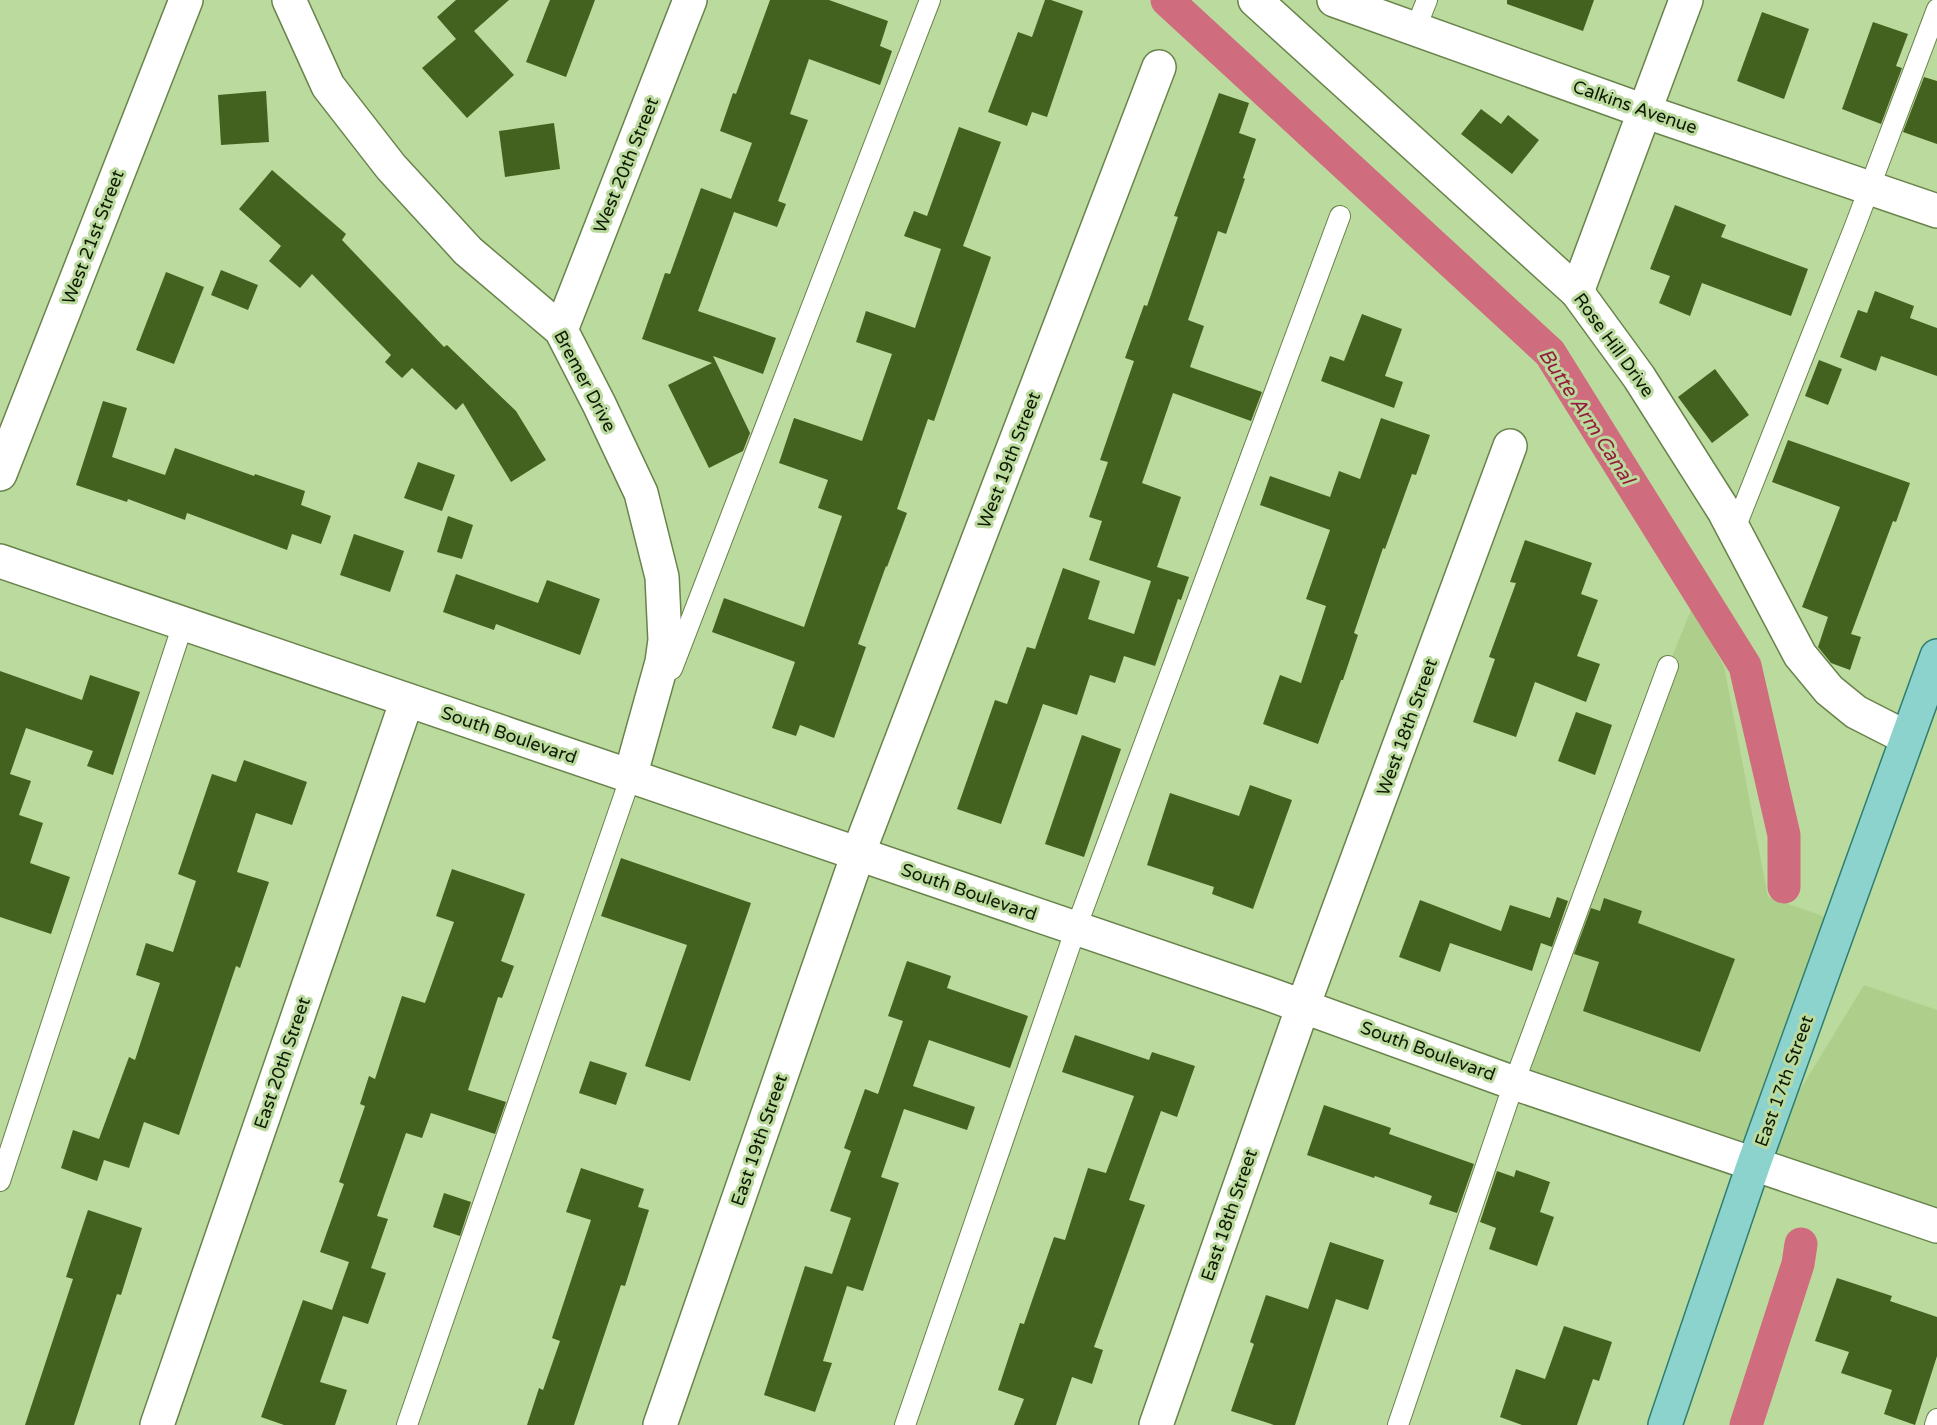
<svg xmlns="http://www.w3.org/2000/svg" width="1937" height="1425" font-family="'Varela Round',sans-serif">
  <rect width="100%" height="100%" fill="#bbda9d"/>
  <!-- built -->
  <polygon fill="#adcf8b" points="1692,608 1724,666 1768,897 1840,922 1756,1162 1864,985 1937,1010 1937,1226 1514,1083 1668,666"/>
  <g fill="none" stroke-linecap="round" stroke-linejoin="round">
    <!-- canal -->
    <g stroke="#cf6d7e" stroke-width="33">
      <polyline points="1167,0 1550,353 1745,666 1784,835 1784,887"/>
      <polyline points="1746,1425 1798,1264 1801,1244"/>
    </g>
  </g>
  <!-- building -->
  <g fill="#44621f">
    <polygon points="456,0 509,0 474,31 514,75 467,118 422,68 456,39 437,17"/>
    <polygon points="550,0 595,0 566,77 526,62"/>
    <polygon points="770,0 829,0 888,21 880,46 892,51 880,85 809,59 790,114 808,120 778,201 786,204 777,227 734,212 698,311 776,338 763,374 713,356 750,433 743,451 709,468 668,385 712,363 642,339 665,273 670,274 701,188 731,199 752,143 720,131 733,93 736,94"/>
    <polygon points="1045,0 1051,0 1083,11 1047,117 1032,112 1027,126 988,112 1018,32 1032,37"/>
    <polygon points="1507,0 1594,0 1583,31 1507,4"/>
    <polygon points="1762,12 1809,29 1784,99 1737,81"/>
    <polygon points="1873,22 1908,34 1896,66 1902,68 1881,124 1842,109"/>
    <polygon points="1924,77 1937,81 1937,144 1903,132"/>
    <polygon points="266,91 269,142 221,145 218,95"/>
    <polygon points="1219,93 1249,103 1239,133 1256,139 1243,178 1245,179 1226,234 1218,231 1188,320 1204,326 1190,367 1262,392 1251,421 1173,393 1142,483 1181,497 1157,567 1189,577 1181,600 1178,599 1155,666 1124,656 1115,683 1090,675 1077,715 1043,704 1001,824 957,809 995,700 1007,704 1027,647 1035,649 1063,568 1100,581 1088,619 1134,634 1151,581 1089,560 1102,521 1089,517 1108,462 1100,460 1134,361 1125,358 1144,305 1147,306 1178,217 1174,216"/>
    <polygon points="1481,109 1501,124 1508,115 1539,140 1512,174 1461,134"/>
    <polygon points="554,123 560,169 505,177 499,131"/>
    <polygon points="959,127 1001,142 963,246 991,257 934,421 928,419 897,509 907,513 887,567 886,566 858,644 866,647 834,738 800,725 796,736 772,728 795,662 712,632 724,598 804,627 842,516 818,508 828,480 779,463 794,418 862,441 892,354 856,342 866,311 915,328 941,249 904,236 914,211 927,216"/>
    <polygon points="272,170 346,234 342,240 444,347 447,345 516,411 546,460 511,482 463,403 456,410 412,368 402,378 385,362 391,355 312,274 300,288 269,261 281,246 239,209"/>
    <polygon points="1675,205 1726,225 1721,237 1808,269 1791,316 1702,283 1690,316 1659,303 1670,276 1650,269"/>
    <polygon points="221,270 258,285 248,310 211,295"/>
    <polygon points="166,272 204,287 174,364 136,350"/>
    <polygon points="1875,291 1914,306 1910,318 1937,328 1937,376 1881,356 1876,371 1840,357 1858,310 1867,313"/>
    <polygon points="1362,314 1402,329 1385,376 1403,382 1394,408 1321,381 1330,356 1344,361"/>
    <polygon points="1819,360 1842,369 1828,405 1805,396"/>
    <polygon points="1715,369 1749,415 1712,443 1678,397"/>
    <polygon points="103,401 127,408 112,457 165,475 175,448 254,476 255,474 305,491 301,505 331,516 321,544 292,534 287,550 187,513 185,520 128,499 127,502 76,485"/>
    <polygon points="1381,418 1430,435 1416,475 1412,474 1385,549 1383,548 1354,633 1358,635 1343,680 1341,680 1318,744 1263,724 1280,675 1301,683 1326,606 1306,599 1330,530 1260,505 1270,476 1330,497 1339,471 1360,479"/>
    <polygon points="1788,440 1910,483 1896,522 1893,521 1851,634 1861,637 1850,670 1831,663 1818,647 1828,617 1802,607 1840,507 1772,482"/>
    <polygon points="418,462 455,475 442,511 404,498"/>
    <polygon points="448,516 473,525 462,559 437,552"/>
    <polygon points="354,534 404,551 390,592 340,575"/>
    <polygon points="1525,540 1592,563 1581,594 1598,600 1577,656 1600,664 1586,702 1535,682 1516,737 1473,722 1495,659 1489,657 1516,583 1510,582"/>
    <polygon points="456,574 538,603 547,580 600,599 580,655 496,624 494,630 443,612"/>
    <polygon points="0,671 82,700 90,675 140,692 113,775 87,766 93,751 26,728 10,774 31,781 19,815 43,823 30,863 70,877 51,934 0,917"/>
    <polygon points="1576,712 1612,725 1595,775 1558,761"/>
    <polygon points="1082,735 1121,749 1084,857 1045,844"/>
    <polygon points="244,760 307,782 292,825 256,813 237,872 269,882 240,968 236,966 179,1135 144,1122 129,1168 104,1160 97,1181 61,1168 73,1130 99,1139 129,1057 135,1060 160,983 136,975 146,943 173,952 196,881 178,874 212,774 236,782"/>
    <polygon points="1250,785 1292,800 1253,909 1212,894 1214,887 1147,865 1170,793 1239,816"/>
    <polygon points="621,858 751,903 690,1081 645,1066 687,945 601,916"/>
    <polygon points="452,869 525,894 501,961 514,966 502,998 498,997 468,1090 506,1102 495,1134 431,1113 422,1138 406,1133 377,1216 388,1219 371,1268 386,1273 368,1324 343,1316 320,1382 347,1390 335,1425 284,1425 261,1417 303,1300 332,1310 349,1262 320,1252 344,1184 339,1182 365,1106 360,1104 369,1076 375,1079 402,996 425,1003 454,922 436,916"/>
    <polygon points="1557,897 1568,901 1552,947 1541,943 1532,971 1450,943 1440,972 1399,957 1420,900 1501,931 1510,905 1550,918"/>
    <polygon points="1604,898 1642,911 1638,923 1735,959 1700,1052 1583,1011 1599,962 1574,954 1591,908 1600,911"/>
    <polygon points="907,961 951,976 947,988 1028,1016 1010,1068 929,1040 913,1086 975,1107 967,1130 904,1109 881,1177 899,1183 863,1291 847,1286 823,1361 832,1363 815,1412 764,1395 805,1266 832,1274 851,1218 830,1211 851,1151 844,1148 865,1089 878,1094 903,1021 888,1016"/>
    <polygon points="1075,1035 1149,1060 1152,1052 1195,1066 1177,1117 1161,1111 1129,1200 1145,1205 1094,1347 1103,1350 1092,1384 1072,1377 1056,1425 1014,1425 1024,1399 998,1390 1020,1323 1024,1324 1054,1237 1065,1240 1088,1168 1106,1173 1134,1096 1062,1072"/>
    <polygon points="590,1061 627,1073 616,1105 579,1093"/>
    <polygon points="1324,1105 1391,1128 1389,1134 1474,1164 1457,1213 1429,1204 1432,1196 1375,1176 1374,1178 1307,1155"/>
    <polygon points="581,1168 644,1189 638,1207 649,1210 625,1286 621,1285 574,1425 527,1425 539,1388 543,1390 560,1341 552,1338 591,1220 566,1212"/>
    <polygon points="1516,1170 1550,1182 1540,1212 1554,1217 1537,1266 1489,1249 1496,1228 1480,1222 1497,1171 1514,1177"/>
    <polygon points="444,1193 471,1202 460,1236 433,1227"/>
    <polygon points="88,1210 142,1228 121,1295 117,1294 74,1425 25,1425 73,1279 66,1277"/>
    <polygon points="1330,1242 1384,1260 1368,1310 1336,1299 1295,1425 1274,1425 1231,1411 1254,1344 1250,1342 1266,1295 1308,1309"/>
    <polygon points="1837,1278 1892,1296 1890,1301 1937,1317 1937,1356 1915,1425 1884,1414 1892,1390 1841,1373 1849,1352 1815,1341"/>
    <polygon points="1564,1326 1612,1342 1599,1381 1593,1379 1577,1425 1522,1425 1500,1417 1516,1369 1545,1379"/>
  </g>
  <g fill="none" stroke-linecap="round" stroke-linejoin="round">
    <defs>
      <g id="lane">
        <polyline points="1415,30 1427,0"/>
        <polyline points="1734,531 1855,226 1937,9"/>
        <polyline points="672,669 930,0"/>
        <polyline points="0,1181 183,624"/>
        <polyline points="407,1425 634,767"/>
        <polyline points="905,1425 1076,928 1340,216"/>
        <polyline points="1398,1425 1514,1083 1668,666"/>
        <polyline points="1935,1425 1937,1419"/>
      </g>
      <g id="street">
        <polyline points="289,0 328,86 391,167 468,251 561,330 599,404 641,493 662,577 665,640 662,662 630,777"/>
        <polyline points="1255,0 1577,292 1639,377 1724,511 1800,655 1829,690 1856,712 1907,738"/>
        <polyline points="1334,0 1644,111 1937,211"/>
        <polyline points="1577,292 1686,0"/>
        <polyline points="561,330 690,0"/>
        <polyline points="0,474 186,0"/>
        <polyline points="157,1425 407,700"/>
        <polyline points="660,1425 858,854 1159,67"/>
        <polyline points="1156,1425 1303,1006 1510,446"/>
      </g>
      <polyline id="secondary" points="0,561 1266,993 1514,1083 1937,1226"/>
      <polyline id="primary" points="1665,1425 1753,1166 1937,656"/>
    </defs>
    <!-- lane casing -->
    <use href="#lane" stroke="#68834b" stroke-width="22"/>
    <!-- street casing -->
    <use href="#street" stroke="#68834b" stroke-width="36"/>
    <!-- secondary casing -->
    <use href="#secondary" stroke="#68834b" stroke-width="36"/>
    <!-- primary casing -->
    <use href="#primary" stroke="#2f7e72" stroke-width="36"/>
    <!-- lane -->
    <use href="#lane" stroke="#fff" stroke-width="20"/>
    <!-- street -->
    <use href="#street" stroke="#fff" stroke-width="33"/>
    <!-- secondary -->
    <use href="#secondary" stroke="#fff" stroke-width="33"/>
    <!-- primary -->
    <use href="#primary" stroke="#8cd3ce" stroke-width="33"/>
  </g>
  <g text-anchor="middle" stroke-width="6" stroke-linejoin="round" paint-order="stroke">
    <!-- street labels -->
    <g font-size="18" fill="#0f1903" stroke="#bbda9d">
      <text transform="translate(1635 107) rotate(19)" y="6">Calkins Avenue</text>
      <text transform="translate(626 165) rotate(-68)" y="6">West 20th Street</text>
      <text transform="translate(93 237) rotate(-69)" y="6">West 21st Street</text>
      <text transform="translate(1614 345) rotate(54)" y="6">Rose Hill Drive</text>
      <text transform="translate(585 381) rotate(62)" y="6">Bremer Drive</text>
      <text transform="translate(1009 460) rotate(-69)" y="6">West 19th Street</text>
      <text transform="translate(1407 727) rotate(-70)" y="6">West 18th Street</text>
      <text transform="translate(509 735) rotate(19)" y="6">South Boulevard</text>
      <text transform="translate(969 892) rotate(19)" y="6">South Boulevard</text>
      <text transform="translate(1428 1051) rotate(20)" y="6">South Boulevard</text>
      <text transform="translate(282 1063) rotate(-71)" y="6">East 20th Street</text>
      <text transform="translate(1784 1081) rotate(-70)" y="6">East 17th Street</text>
      <text transform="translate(759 1140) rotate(-71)" y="6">East 19th Street</text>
      <text transform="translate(1229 1215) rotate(-71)" y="6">East 18th Street</text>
    </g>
    <!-- water labels -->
    <g font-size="20" font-style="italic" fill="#941d3f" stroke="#bbda9d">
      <text transform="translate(1587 416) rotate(57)" y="7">Butte Arm Canal</text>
    </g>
  </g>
</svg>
